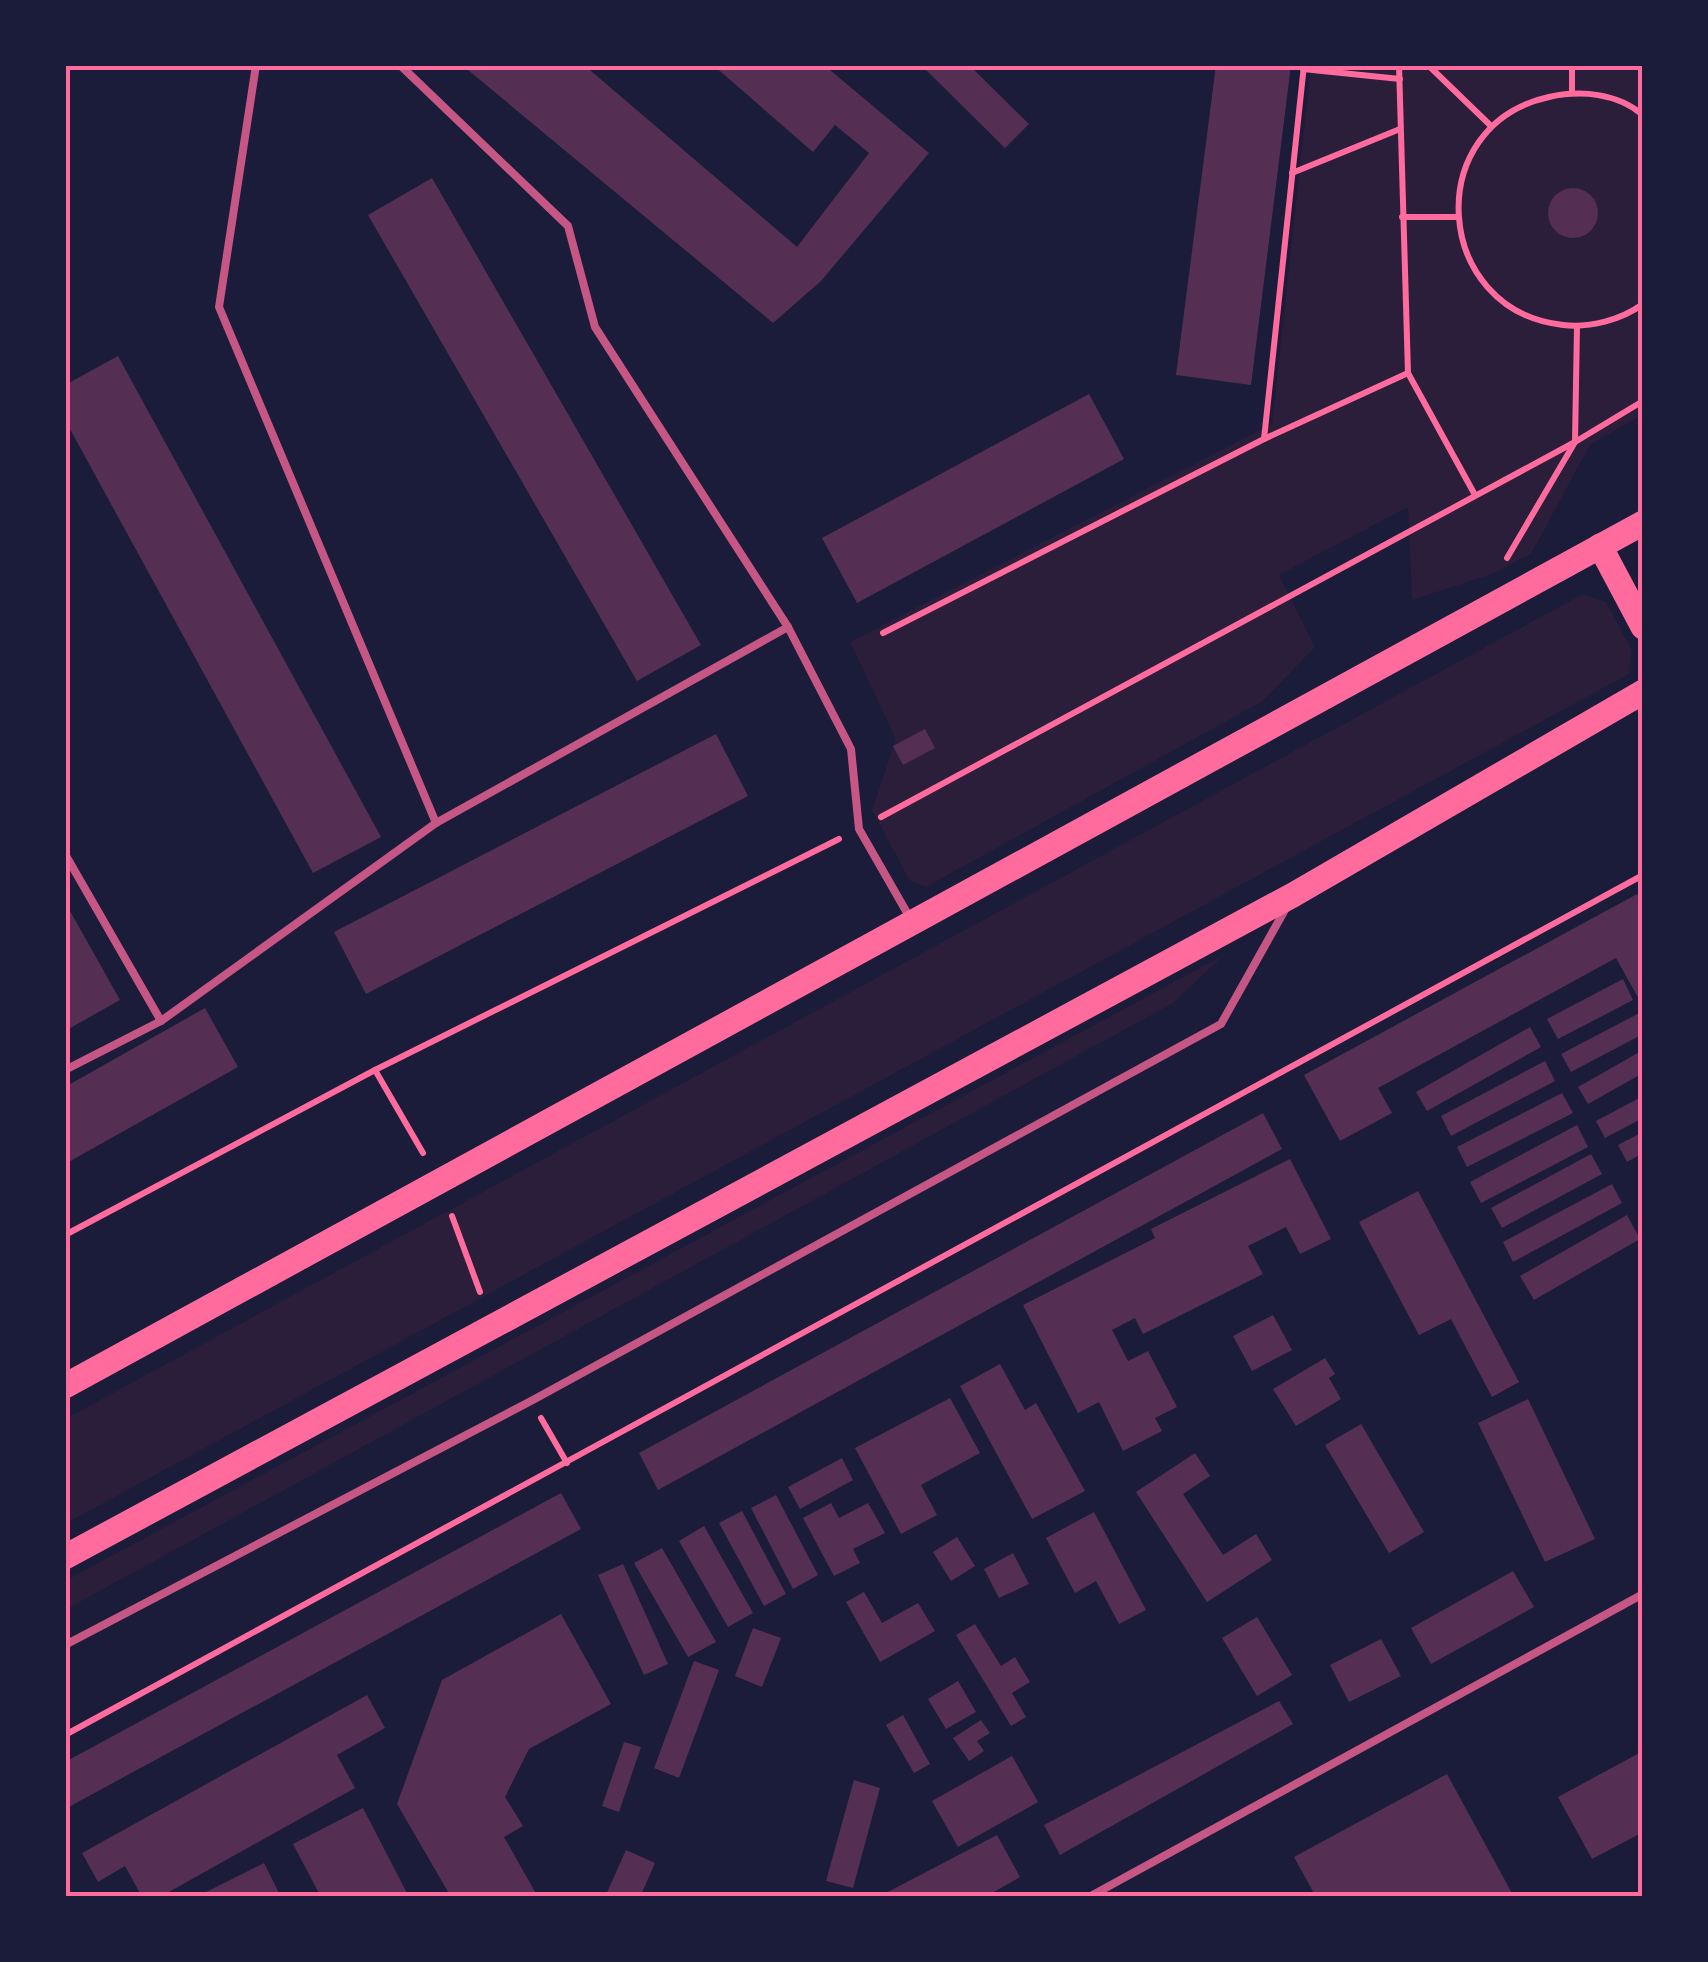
<svg xmlns="http://www.w3.org/2000/svg" width="1708" height="1962" font-family="'Fira Sans Condensed',sans-serif">
  <rect width="100%" height="100%" fill="#1b1b3a"/>
  <!-- green -->
  <g fill="#2a1e3b">
    <polygon points="1311,65 1643,65 1643,414 1590,445 1531,554 1492,574 1412,600 1408,507 1279,575 1315,647 1263,701 926,887 910,881 872,810 896,739 850,642 1272,424"/>
    <polygon points="1583,594 1606,602 1632,650 1629,674 65,1524 65,1419"/>
    <polygon points="1224,955 1173,1003 65,1610 65,1581"/>
  </g>
  <!-- building -->
  <g fill="#542f53">
    <polygon points="462,65 584,65 797,247 869,153 835,125 813,152 713,65 824,65 929,153 821,281 773,323"/>
    <polygon points="921,65 969,65 1029,124 1005,148"/>
    <polygon points="1216,65 1291,65 1251,385 1176,375"/>
    <polygon points="432,178 701,645 637,681 368,215"/>
    <circle cx="1573" cy="213" r="25"/>
    <polygon points="118,356 381,837 313,873 65,420 65,385"/>
    <polygon points="1089,394 1124,459 857,603 822,538"/>
    <polygon points="925,729 935,748 903,765 893,746"/>
    <polygon points="716,734 748,796 366,994 334,932"/>
    <polygon points="1637,894 1643,904 1643,1002 1641,1003 1616,958 1378,1088 1392,1113 1340,1141 1304,1075"/>
    <polygon points="65,902 120,1000 65,1031"/>
    <polygon points="1623,979 1633,1000 1558,1039 1547,1019"/>
    <polygon points="205,1008 238,1067 65,1164 65,1087"/>
    <polygon points="1643,1011 1643,1034 1571,1072 1561,1054"/>
    <polygon points="1530,1027 1541,1047 1427,1111 1416,1092"/>
    <polygon points="1643,1050 1643,1073 1588,1104 1578,1087"/>
    <polygon points="1545,1061 1555,1081 1451,1136 1441,1116"/>
    <polygon points="1562,1093 1573,1113 1467,1167 1457,1147"/>
    <polygon points="1643,1096 1643,1118 1605,1138 1596,1121"/>
    <polygon points="1263,1113 1282,1149 658,1490 639,1453"/>
    <polygon points="1577,1125 1588,1147 1481,1203 1470,1182"/>
    <polygon points="1643,1132 1643,1153 1627,1162 1618,1145"/>
    <polygon points="1591,1154 1602,1174 1502,1228 1491,1208"/>
    <polygon points="1290,1159 1331,1239 1300,1254 1286,1227 1248,1246 1263,1274 1143,1334 1135,1318 1112,1330 1128,1361 1148,1351 1177,1407 1155,1418 1162,1431 1123,1451 1099,1402 1078,1413 1023,1305 1155,1238 1151,1229"/>
    <polygon points="1612,1184 1622,1203 1513,1262 1503,1242"/>
    <polygon points="1418,1191 1519,1382 1492,1397 1451,1319 1419,1335 1359,1222"/>
    <polygon points="1627,1215 1640,1239 1534,1300 1520,1276"/>
    <polygon points="1273,1315 1292,1350 1252,1371 1233,1336"/>
    <polygon points="1325,1358 1335,1374 1329,1378 1341,1399 1296,1426 1273,1389"/>
    <polygon points="1000,1364 1025,1410 1036,1403 1085,1491 1032,1519 960,1386"/>
    <polygon points="950,1398 980,1453 921,1485 937,1515 901,1534 855,1448"/>
    <polygon points="1528,1399 1595,1539 1545,1562 1478,1423"/>
    <polygon points="1361,1424 1424,1532 1389,1553 1325,1445"/>
    <polygon points="1195,1453 1210,1476 1183,1494 1223,1555 1256,1534 1272,1560 1207,1602 1136,1492"/>
    <polygon points="842,1458 853,1480 800,1509 788,1487"/>
    <polygon points="561,1493 581,1529 65,1809 65,1762"/>
    <polygon points="776,1495 818,1575 793,1589 751,1508"/>
    <polygon points="831,1503 839,1518 868,1503 885,1533 853,1549 860,1563 834,1576 803,1518"/>
    <polygon points="742,1511 786,1594 764,1606 719,1523"/>
    <polygon points="1094,1512 1146,1610 1119,1624 1096,1581 1075,1593 1046,1538"/>
    <polygon points="704,1526 753,1613 728,1627 679,1541"/>
    <polygon points="957,1537 975,1566 951,1581 933,1552"/>
    <polygon points="662,1548 716,1642 688,1657 634,1563"/>
    <polygon points="1013,1553 1029,1584 999,1598 984,1569"/>
    <polygon points="623,1564 668,1664 644,1675 598,1575"/>
    <polygon points="1513,1571 1534,1607 1431,1664 1411,1628"/>
    <polygon points="864,1592 882,1623 918,1603 935,1631 880,1662 846,1602"/>
    <polygon points="561,1614 611,1704 529,1749 505,1797 523,1826 504,1837 538,1897 451,1897 397,1804 442,1680"/>
    <polygon points="1257,1617 1292,1675 1257,1696 1222,1638"/>
    <polygon points="975,1624 1001,1666 1015,1657 1030,1682 1012,1693 1026,1717 1011,1726 956,1635"/>
    <polygon points="753,1628 781,1638 762,1687 735,1676"/>
    <polygon points="1381,1639 1401,1676 1349,1702 1330,1665"/>
    <polygon points="694,1661 719,1670 679,1778 654,1768"/>
    <polygon points="958,1681 976,1712 946,1729 928,1699"/>
    <polygon points="367,1695 385,1728 337,1755 355,1788 160,1897 142,1897 125,1866 98,1882 82,1853"/>
    <polygon points="1279,1701 1293,1724 1060,1855 1044,1825"/>
    <polygon points="903,1715 930,1764 914,1773 886,1725"/>
    <polygon points="981,1720 990,1733 977,1741 984,1751 969,1761 953,1738"/>
    <polygon points="624,1742 641,1747 619,1812 602,1806"/>
    <polygon points="1643,1751 1643,1832 1592,1859 1558,1797"/>
    <polygon points="1012,1756 1038,1802 958,1847 932,1801"/>
    <polygon points="1447,1774 1514,1897 1316,1897 1294,1857"/>
    <polygon points="854,1780 880,1788 853,1888 826,1881"/>
    <polygon points="363,1808 409,1897 321,1897 293,1844"/>
    <polygon points="997,1835 1020,1877 985,1897 878,1897"/>
    <polygon points="626,1850 655,1863 640,1897 605,1897"/>
    <polygon points="264,1863 281,1897 196,1897"/>
  </g>
  <g fill="none" stroke-linecap="round" stroke-linejoin="round">
    <!-- path -->
    <g stroke="#ff6b9d" stroke-width="6">
      <polyline points="1399,65 1408,373 1475,495"/>
      <polyline points="1428,65 1491,126"/>
      <polyline points="1303,69 1400,79"/>
      <polyline points="1572,92 1572,65"/>
      <path d="M 1643,115 C 1617,93 1581,90 1549,97 C 1420,125 1433,311 1563,325 C 1590,328 1621,320 1643,304"/>
      <polyline points="1292,173 1400,129"/>
      <polyline points="1402,217 1457,217"/>
      <polyline points="1264,439 1304,65"/>
      <polyline points="1507,558 1575,442 1577,326"/>
      <polyline points="883,633 1264,439 1408,373"/>
      <polyline points="881,817 1575,442 1643,401"/>
      <polyline points="375,1070 423,1153"/>
      <polyline points="452,1216 480,1292"/>
      <polyline points="65,1235 375,1070 839,839"/>
      <polyline points="541,1418 567,1463"/>
      <polyline points="65,1735 1643,875"/>
    </g>
    <!-- service -->
    <g stroke="#c65784" stroke-width="8">
      <polyline points="256,65 219,307 436,823"/>
      <polyline points="400,65 568,226 595,327 788,627 851,749 859,829 910,918"/>
      <polyline points="65,854 161,1021"/>
      <polyline points="65,1070 161,1021 436,823 788,627"/>
      <polyline points="65,1645 531,1401 1221,1024 1286,908"/>
      <polyline points="1089,1897 1643,1594"/>
    </g>
    <!-- primary -->
    <g stroke="#ff6b9d" stroke-width="25">
      <polyline points="1600,546 1643,627"/>
      <polyline points="65,1386 1643,523"/>
      <polyline points="65,1557 1293,895 1643,692"/>
    </g>
  </g>
  <!-- border -->
  <rect width="1708" height="1962" fill="none" stroke="#1b1b3a" stroke-width="135"/>
  <rect x="68" y="68" width="1572" height="1826" fill="none" stroke="#ff6b9d" stroke-width="4"/>
</svg>
